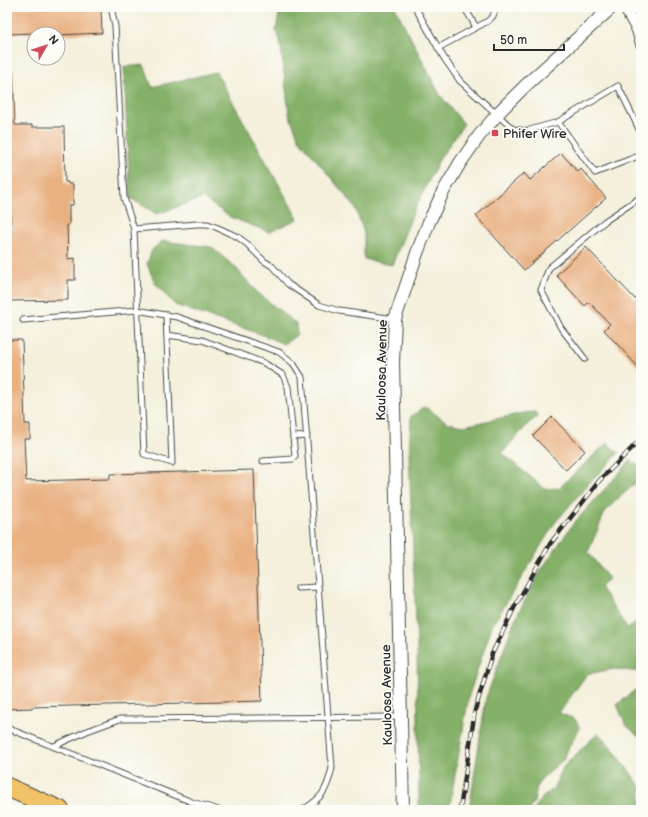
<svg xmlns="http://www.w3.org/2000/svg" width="648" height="817" font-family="'Balsamiq Sans',sans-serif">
  <rect width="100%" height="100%" fill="#fdfcf7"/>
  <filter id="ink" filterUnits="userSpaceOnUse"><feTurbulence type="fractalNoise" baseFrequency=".025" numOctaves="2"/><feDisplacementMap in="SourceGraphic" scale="8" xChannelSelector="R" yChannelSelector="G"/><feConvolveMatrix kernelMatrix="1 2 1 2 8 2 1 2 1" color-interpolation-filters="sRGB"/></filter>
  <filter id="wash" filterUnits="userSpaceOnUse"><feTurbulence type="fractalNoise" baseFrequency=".012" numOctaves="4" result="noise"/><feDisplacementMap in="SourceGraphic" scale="16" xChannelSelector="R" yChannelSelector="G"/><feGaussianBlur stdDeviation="0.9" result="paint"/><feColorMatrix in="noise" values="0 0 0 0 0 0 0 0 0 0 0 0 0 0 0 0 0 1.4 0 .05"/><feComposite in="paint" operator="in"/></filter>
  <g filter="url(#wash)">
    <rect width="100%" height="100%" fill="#f4f0dc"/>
    <!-- forest -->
    <g fill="#84b068" stroke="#586e4a">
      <polygon points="280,7 395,7 440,95 464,124 439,160 414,211 392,265 364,259 364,233 355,207 299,139 289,114 280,40 276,31"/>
      <polygon points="144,65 152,87 216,72 298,219 269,232 230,217 203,198 157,214 130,198 124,67"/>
      <polygon points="162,241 211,247 234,266 257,292 296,324 297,335 284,344 260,334 175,305 155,283 147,264 152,250"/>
      <polygon points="425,407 448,423 464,426 523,413 535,412 538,416 529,423 502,453 545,489 559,488 607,443 619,453 589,483 554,524 492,626 469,695 449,810 419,810 417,648 409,456 411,416"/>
      <polygon points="631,460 641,469 641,478 606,510 588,552 609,579 600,587 628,629 641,618 641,672 614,669 587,674 559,713 575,719 580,728 569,747 564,759 541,779 537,786 534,802 529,810 469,810 486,698 515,619 543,567 573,524"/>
      <polygon points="641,689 641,738 626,725 617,705 635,690"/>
      <polygon points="598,733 612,748 641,787 641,810 534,810 542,798 553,789 564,766"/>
    </g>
    <g id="blocks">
      <!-- building -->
      <g fill="#e9b182">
        <polygon points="7,7 101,7 102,33 58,35 35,33 7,34"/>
        <polygon points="7,70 13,70 15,125 32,125 32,127 64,127 65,182 68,182 68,184 73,184 73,205 69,205 69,225 67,225 68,259 75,258 75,280 68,280 68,300 10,301 8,239 9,234 11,234 8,128 7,128"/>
        <polygon points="561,153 578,172 581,169 606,198 524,270 476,216 524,173 530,180"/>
        <polygon points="586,247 635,299 641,294 641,370 604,330 610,324 589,302 585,306 556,275"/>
        <polygon points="7,340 22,340 25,424 30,424 30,439 24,439 26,481 110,479 110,474 254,470 262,701 32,707 32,708 7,709"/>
        <polygon points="552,417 585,451 566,470 533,436"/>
      </g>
    </g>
  </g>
  <g filter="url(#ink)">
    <use href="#blocks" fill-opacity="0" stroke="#494946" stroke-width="1"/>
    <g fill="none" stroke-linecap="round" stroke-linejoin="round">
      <defs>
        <g id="service">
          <polyline points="111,7 115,26 124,198 134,229 144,454 172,463 166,315"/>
          <polyline points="415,7 444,58 460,81 513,129 526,131 558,122 618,86 641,133"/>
          <polyline points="466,10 476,27"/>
          <polyline points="438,48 488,21 493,16 496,7"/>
          <polyline points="558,122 595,173 641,155"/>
          <polyline points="134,229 197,224 208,224 218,228 238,237 247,244 264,261 272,266 288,284 319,305 339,311 395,319"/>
          <path d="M 23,320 L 137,310 L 177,317 L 279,352 L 293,363 L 302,377 L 332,768 C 327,790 322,799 302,810"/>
          <polyline points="167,335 202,340 264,363 283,375 288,387 293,437 307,436"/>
          <polyline points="585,359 561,328 541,290 549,268 605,221 641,197"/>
          <polyline points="263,461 293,459 295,456 293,437"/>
          <polyline points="298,588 318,587"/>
          <polyline points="7,728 192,802 219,810"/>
          <polyline points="54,746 87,731 120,719 401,717"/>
        </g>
        <polyline id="minor" points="624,7 637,30 641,44"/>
        <polyline id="tertiary" points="403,810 393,362 395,319 417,253 429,222 443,192 460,163 479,136 501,110 525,86 612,7"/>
        <polyline id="motorway" points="7,787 60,810"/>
      </defs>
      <!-- service casing -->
      <use href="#service" stroke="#494946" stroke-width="7"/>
      <!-- minor casing -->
      <use href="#minor" stroke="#494946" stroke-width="12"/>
      <!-- tertiary casing -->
      <use href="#tertiary" stroke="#494946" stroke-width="14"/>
      <!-- motorway casing -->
      <use href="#motorway" stroke="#494946" stroke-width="20"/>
      <!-- service -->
      <use href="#service" stroke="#fff" stroke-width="5"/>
      <!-- minor -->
      <use href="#minor" stroke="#fff" stroke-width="10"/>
      <!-- tertiary -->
      <use href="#tertiary" stroke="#fff" stroke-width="12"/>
      <!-- motorway -->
      <use href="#motorway" stroke="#f0c369" stroke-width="18"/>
      <defs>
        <polyline id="rail" points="460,810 475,710 492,654 514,608 550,544 600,480 641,439"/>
      </defs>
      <!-- rail casing -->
      <use href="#rail" stroke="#2b2b2b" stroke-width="4.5"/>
      <!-- rail -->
      <use href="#rail" stroke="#fdfcf7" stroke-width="3" stroke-dasharray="9" stroke-linecap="butt"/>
    </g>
  </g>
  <!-- markers -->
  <rect fill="#d1495b" stroke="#fdfcf7" stroke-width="1.5" x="491" y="129" width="8" height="8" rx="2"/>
  <g text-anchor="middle" stroke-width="3.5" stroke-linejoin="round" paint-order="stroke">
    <!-- poi labels -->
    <g font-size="13" fill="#2b2b2b" stroke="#fdfcf7" text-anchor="start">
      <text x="503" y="138">Phifer Wire</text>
    </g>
    <!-- street labels -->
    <g font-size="13" fill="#2b2b2b" stroke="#fdfcf7">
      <text transform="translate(381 370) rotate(-89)" y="5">Kauloosa Avenue</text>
      <text transform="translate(386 695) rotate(-91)" y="5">Kauloosa Avenue</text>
    </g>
  </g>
  <!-- margin -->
  <rect width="648" height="817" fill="none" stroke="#fdfcf7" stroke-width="24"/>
  <!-- north arrow -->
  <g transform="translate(46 46) rotate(51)"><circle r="19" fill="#fdfcf7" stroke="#a9a8a5"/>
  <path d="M0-3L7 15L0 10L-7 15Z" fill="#d1495b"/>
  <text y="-6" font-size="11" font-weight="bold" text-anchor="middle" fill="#2b2b2b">N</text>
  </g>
  <!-- scale -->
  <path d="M494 44v6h70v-6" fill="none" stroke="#2b2b2b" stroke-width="2"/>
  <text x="500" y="44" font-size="12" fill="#2b2b2b" stroke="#fdfcf7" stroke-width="3" paint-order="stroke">50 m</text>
</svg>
